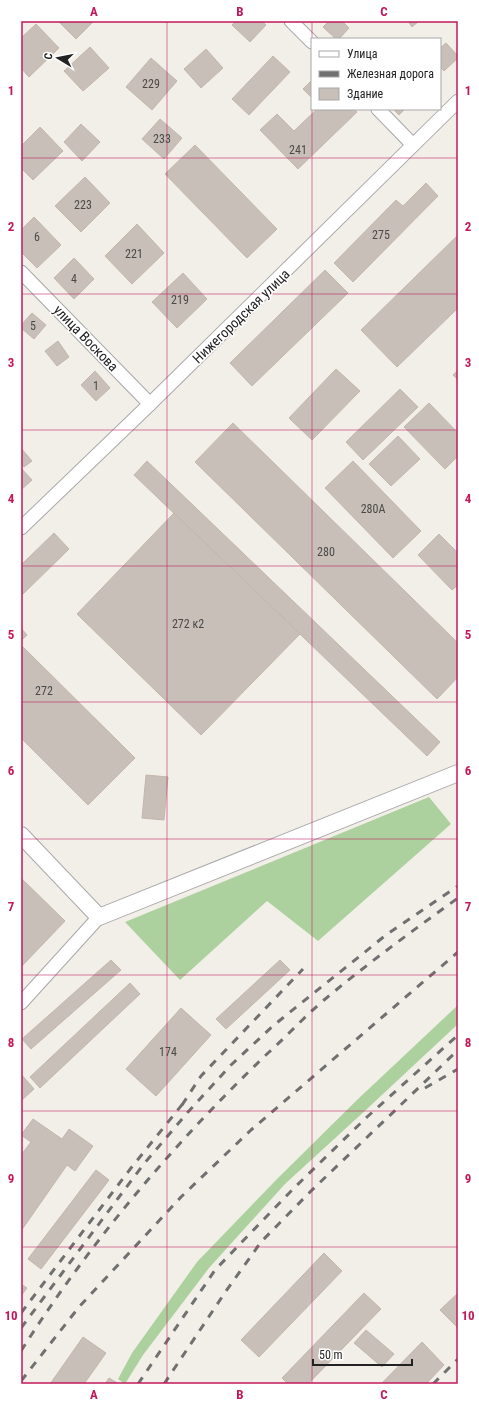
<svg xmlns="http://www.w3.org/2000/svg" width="479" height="1405" font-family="'Roboto Condensed',sans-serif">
  <rect width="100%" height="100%" fill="#f2efe9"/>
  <!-- forest -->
  <g fill="#add19e">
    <polygon points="429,797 451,824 318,941 267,901 180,980 125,922"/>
    <polygon points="458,1005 458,1024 368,1108 285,1184 209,1268 143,1355 125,1384 118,1379 132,1353 197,1262 277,1179 358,1099"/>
  </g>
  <!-- building -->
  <g fill="#c7bfb8" stroke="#c4b6ab">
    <polygon points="58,21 94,21 76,39"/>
    <polygon points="236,21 262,21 266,25 250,42 232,25"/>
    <polygon points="329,21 342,21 349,28 339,39 336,39 323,27"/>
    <polygon points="408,21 419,21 412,27"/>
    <polygon points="36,24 59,48 29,77 21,68 21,38"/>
    <polygon points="446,43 458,56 458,58 444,71 440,67 440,48"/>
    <polygon points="90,47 109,68 83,91 64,71"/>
    <polygon points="206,49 223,68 201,88 184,69"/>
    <polygon points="273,56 290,72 249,115 232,99"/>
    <polygon points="151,58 177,81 152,110 126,87"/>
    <polygon points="312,80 312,98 303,89"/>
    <polygon points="317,109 354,109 357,112 298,169 260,130 277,114 294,131"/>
    <polygon points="393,109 405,109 399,115"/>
    <polygon points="160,119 182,138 164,159 142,139"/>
    <polygon points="81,124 100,142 82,161 64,142"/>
    <polygon points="40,127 63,151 33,180 21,168 21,146"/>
    <polygon points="195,145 277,229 247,258 165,174"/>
    <polygon points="85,177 110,203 81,232 55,206"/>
    <polygon points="426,183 438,196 353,282 334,263 396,200 403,206"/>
    <polygon points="34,217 61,245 37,268 21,252 21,230"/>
    <polygon points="137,224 164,253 132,284 105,256"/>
    <polygon points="458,235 458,308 397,367 361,330"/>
    <polygon points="74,258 94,279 74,299 54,278"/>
    <polygon points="325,270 348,293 252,386 230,363"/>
    <polygon points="183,273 207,299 177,328 152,302"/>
    <polygon points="32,313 46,325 34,339 21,328 21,325"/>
    <polygon points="58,341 69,357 57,366 45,351"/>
    <polygon points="336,369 360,391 312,440 289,418"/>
    <polygon points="458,370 458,380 453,375"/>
    <polygon points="95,371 110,388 96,401 81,385"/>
    <polygon points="400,389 418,407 363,460 346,442"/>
    <polygon points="429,403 458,433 458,456 445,469 404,427"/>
    <polygon points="233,423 458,643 458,677 437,699 195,462"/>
    <polygon points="398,436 420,459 391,486 369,464"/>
    <polygon points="21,448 32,461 24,467 21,463"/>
    <polygon points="147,461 440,742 427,756 134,475"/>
    <polygon points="353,461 421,531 393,558 325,488"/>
    <polygon points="21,468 32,480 21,490"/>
    <polygon points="174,513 300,634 201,735 77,614"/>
    <polygon points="54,533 69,549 21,596 21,565"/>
    <polygon points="439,534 458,553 458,585 452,590 418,555"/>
    <polygon points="21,628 27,635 21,641"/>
    <polygon points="21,645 135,758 88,805 21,738"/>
    <polygon points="146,775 168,777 164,820 142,818"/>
    <polygon points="21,878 65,921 21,967"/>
    <polygon points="111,960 121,970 31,1049 22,1039"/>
    <polygon points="280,960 290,970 226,1029 216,1019"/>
    <polygon points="130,983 140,994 40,1088 30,1077"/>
    <polygon points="181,1008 211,1035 156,1096 126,1069"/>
    <polygon points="21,1074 34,1089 21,1101"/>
    <polygon points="33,1119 62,1139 69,1129 93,1146 75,1171 67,1165 21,1231 21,1155 31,1142 21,1135"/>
    <polygon points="96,1170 109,1180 41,1269 28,1259"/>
    <polygon points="324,1253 342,1271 259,1357 241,1340"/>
    <polygon points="21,1284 27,1288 21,1296"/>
    <polygon points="364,1293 381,1309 308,1384 288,1384 282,1378"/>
    <polygon points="458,1293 458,1328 440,1310"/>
    <polygon points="366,1330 394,1354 382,1367 354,1343"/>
    <polygon points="83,1337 106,1353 84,1384 50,1384"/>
    <polygon points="422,1342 444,1365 426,1384 381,1384"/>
    <polygon points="109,1378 119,1384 105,1384"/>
  </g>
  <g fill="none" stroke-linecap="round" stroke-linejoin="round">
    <defs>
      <g id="minor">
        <polyline points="291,21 312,42"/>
        <polyline points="378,109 413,145"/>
        <polyline points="21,272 150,404"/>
        <polyline points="21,528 150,404 458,101"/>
        <polyline points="21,1003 99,917"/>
      </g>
      <polyline id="tertiary" points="21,835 99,917 458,773"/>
    </defs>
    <!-- minor casing -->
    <use href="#minor" stroke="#a9a9a9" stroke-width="15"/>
    <!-- tertiary casing -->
    <use href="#tertiary" stroke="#a9a9a9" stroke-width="18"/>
    <!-- minor -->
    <use href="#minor" stroke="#fff" stroke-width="13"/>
    <!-- tertiary -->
    <use href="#tertiary" stroke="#fff" stroke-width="16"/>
    <!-- rail -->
    <g stroke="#707070" stroke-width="3" stroke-dasharray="8 8" stroke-linecap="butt">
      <polyline points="425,1088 458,1069"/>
      <polyline points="182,1105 201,1076 303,969"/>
      <polyline points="21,1313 131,1168 185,1101"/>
      <polyline points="21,1328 143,1165 188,1112 231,1065 274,1025 386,935 458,886"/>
      <path d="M 21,1351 C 90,1242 175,1142 268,1053 C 287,1036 304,1017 324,1000 C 367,964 412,931 458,898"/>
      <polyline points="21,1381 79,1307 181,1197 251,1130 458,952"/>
      <polyline points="138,1384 215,1270 294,1188 367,1117 458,1035"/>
      <polyline points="164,1384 226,1291 261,1242 311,1191 458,1050"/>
      <polyline points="433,1384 458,1359"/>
    </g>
  </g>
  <!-- grid -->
  <path fill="none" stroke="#c2185b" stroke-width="1" stroke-opacity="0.55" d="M 167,21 L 167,1384M 312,21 L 312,39M 312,39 L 312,109M 312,109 L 312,1384M 21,158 L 458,158M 21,294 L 458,294M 21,430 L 458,430M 21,566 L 458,566M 21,702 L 458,702M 21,839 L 458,839M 21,975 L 458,975M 21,1111 L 458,1111M 21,1247 L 458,1247"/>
  <g text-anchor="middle" stroke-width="3" stroke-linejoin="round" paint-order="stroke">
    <!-- number labels -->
    <g font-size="12" fill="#4b4948">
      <text x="151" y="88">229</text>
      <text x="162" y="143">233</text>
      <text x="298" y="154">241</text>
      <text x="83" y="209">223</text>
      <text x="381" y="239">275</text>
      <text x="37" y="241">6</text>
      <text x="134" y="258">221</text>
      <text x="74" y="283">4</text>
      <text x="180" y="304">219</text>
      <text x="33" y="330">5</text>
      <text x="96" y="390">1</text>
      <text x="373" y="513">280А</text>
      <text x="326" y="556">280</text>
      <text x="188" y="628">272 к2</text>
      <text x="44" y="695">272</text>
      <text x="168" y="1056">174</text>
    </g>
    <!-- street labels -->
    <g font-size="14" fill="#222" stroke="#fff">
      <text transform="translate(241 316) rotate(-44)" y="5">Нижегородская улица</text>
      <text transform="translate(86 338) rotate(46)" y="5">улица Воскова</text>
    </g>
  </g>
  <!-- border -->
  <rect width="479" height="1405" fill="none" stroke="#ffffff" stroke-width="44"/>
  <!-- legend -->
  <rect x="311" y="38" width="130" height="72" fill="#ffffff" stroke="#a7a7a7"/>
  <rect x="319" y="51" width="20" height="6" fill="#ffffff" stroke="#a7a7a7"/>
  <text x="347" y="58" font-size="12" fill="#222222">Улица</text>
  <rect x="319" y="71" width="20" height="6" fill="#707070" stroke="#a7a7a7"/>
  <text x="347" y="78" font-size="12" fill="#222222">Железная дорога</text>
  <rect x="319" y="88" width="20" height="12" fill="#c7bfb8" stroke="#a7a7a7"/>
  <text x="347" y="98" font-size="12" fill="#222222">Здание</text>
  <!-- north arrow -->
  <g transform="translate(58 58) rotate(280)" stroke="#ffffff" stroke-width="3" paint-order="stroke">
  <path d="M0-3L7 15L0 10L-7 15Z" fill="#222222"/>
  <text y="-6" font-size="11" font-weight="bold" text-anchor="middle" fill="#222222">С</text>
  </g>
  <!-- scale -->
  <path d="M313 1359v6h99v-6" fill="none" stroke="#222222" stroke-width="2"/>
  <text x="319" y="1359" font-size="12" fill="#222222" stroke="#ffffff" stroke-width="3" paint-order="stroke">50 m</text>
  <rect x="22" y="22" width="435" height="1361" fill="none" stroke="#c2185b" stroke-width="1.5"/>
  <g font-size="13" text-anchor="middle" font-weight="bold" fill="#c2185b">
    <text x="94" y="16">A</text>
    <text x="240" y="16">B</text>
    <text x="384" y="16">C</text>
    <text x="11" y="95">1</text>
    <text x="468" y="95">1</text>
    <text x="11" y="231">2</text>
    <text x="468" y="231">2</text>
    <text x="11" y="367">3</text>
    <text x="468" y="367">3</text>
    <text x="11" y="503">4</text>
    <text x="468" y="503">4</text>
    <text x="11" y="639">5</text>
    <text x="468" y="639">5</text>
    <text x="11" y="775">6</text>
    <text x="468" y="775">6</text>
    <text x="11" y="911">7</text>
    <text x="468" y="911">7</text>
    <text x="11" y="1047">8</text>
    <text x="468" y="1047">8</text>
    <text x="11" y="1183">9</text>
    <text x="468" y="1183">9</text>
    <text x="11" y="1320">10</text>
    <text x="468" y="1320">10</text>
    <text x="94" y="1399">A</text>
    <text x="240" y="1399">B</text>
    <text x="384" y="1399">C</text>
  </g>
</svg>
